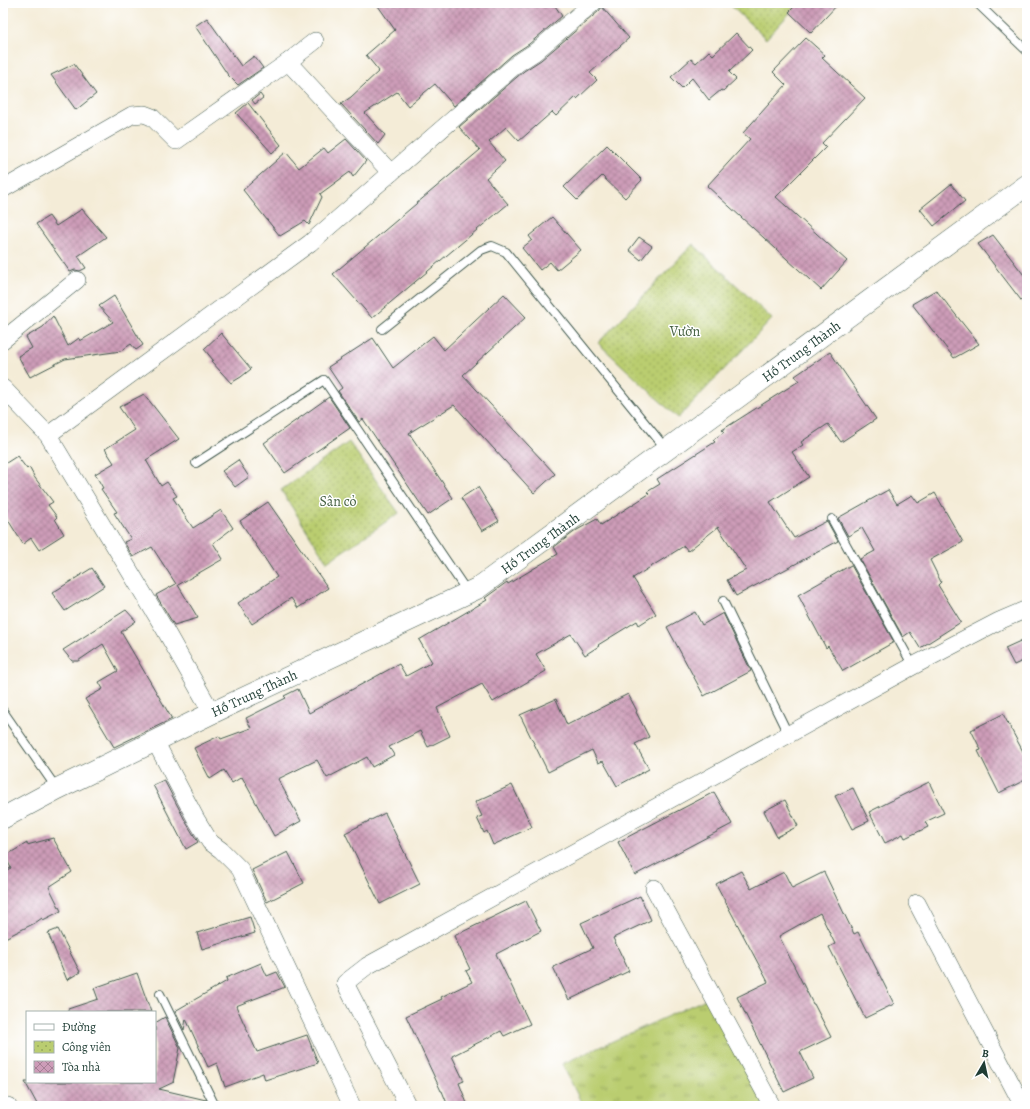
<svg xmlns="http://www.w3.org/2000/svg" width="1030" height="1109" font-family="Alegreya,serif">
  <defs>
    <pattern id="grass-tufts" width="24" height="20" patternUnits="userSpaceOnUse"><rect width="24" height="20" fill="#bacd70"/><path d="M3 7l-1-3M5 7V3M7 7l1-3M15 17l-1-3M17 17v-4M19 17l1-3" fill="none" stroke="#97a85d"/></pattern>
    <pattern id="park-dots" width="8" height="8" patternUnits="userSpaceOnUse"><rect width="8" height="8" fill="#bacd70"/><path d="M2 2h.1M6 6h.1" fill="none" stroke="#97a85d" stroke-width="1.8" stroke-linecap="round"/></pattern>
    <pattern id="building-cross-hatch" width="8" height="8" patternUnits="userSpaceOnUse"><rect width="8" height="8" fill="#cd9cb8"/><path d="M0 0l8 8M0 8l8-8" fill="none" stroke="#a68096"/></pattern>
  </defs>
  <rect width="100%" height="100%" fill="#fff"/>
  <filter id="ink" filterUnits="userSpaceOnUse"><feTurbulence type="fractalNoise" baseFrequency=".025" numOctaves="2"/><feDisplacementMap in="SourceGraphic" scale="8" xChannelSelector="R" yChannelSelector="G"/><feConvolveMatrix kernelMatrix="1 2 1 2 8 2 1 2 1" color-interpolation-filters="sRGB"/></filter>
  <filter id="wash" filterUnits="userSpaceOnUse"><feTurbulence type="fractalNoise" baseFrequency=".012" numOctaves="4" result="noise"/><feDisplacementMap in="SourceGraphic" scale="16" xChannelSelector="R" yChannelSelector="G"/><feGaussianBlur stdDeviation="0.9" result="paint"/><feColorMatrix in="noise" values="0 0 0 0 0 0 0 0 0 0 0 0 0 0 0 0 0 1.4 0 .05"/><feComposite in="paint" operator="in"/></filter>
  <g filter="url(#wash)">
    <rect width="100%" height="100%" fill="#f4ecd7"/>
    <!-- grass -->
    <polygon fill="url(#grass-tufts)" stroke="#6c8552" points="708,998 768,1106 583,1106 562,1064"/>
    <!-- park -->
    <g fill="url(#park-dots)" stroke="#6c8552">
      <polygon points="728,3 799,3 766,39"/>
      <polygon points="693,244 772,319 678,418 598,343"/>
      <polygon points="349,442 399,513 327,562 281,490"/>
    </g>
    <g id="blocks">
      <!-- building -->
      <g fill="url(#building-cross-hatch)">
        <polygon points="376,3 553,3 562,16 529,44 512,55 454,106 435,84 408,106 397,92 365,113 385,135 378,144 341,104 351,97 379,71 366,55 395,30"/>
        <polygon points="798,3 839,3 811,33 789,12"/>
        <polygon points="602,7 629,38 590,73 597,80 577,99 576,97 556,116 552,112 519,141 506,127 489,142 505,161 486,178 508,204 372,318 333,274 480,150 459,127 524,71 541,60 599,11"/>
        <polygon points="207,18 241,66 254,56 263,68 238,85 228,75 195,26"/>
        <polygon points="736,33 752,50 729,72 736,79 723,91 721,90 709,100 692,78 682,88 671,77 691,59 696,63 709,51 713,55"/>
        <polygon points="806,38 825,55 822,58 865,98 822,143 826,147 776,197 847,261 821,290 707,186 750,139 743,133 786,85 773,72"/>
        <polygon points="74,64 96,94 76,110 51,75"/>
        <polygon points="260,94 263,98 255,104 252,100"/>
        <polygon points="248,103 281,145 272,153 236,113"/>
        <polygon points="346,139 366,161 353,177 350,172 320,194 322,197 309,225 305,221 280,236 243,190 286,152 299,168 324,148 328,153"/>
        <polygon points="607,145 642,180 625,198 602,176 577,200 564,187"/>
        <polygon points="951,184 965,201 934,226 920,209"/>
        <polygon points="82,209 106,237 78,256 86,268 80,271 75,270 70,272 36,224 49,216 56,226"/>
        <polygon points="552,217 581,250 557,270 550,262 540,270 522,248 532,240 529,236"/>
        <polygon points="993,235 1027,279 1027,308 978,244"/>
        <polygon points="639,237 652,246 641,260 629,250"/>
        <polygon points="936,290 979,344 954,358 912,304"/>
        <polygon points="504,294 526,317 463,375 555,474 534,493 454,405 409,433 453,498 428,515 363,419 359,422 338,391 342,388 328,367 373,338 393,368 433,336 444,350"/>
        <polygon points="114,296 143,345 136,350 131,344 121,351 65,359 30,377 18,356 32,348 26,337 43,327 53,316 68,346 79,338 80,341 113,322 99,306"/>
        <polygon points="221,333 251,369 241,377 231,383 211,361 213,360 204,349"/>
        <polygon points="830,352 876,419 841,442 828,424 801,442 803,445 792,452 809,477 770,502 794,538 827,521 838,541 736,596 727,580 746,570 718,527 688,551 684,546 633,578 656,614 639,625 637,621 598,645 599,646 585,655 571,634 536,654 546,671 493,702 482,684 437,708 450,736 428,747 420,731 389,747 394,755 372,767 367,757 327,778 317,760 278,779 301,821 274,836 242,777 232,783 224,770 210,779 194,748 219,736 221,739 251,728 246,718 286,698 284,696 298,689 309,713 399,664 406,676 432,662 419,640 487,600 485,598 507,582 508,584 558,554 554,547 577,530 597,519 601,525 649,494 647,492 660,484 657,479 715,442 713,440 724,432 722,430 799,381 795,376"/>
        <polygon points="144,394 179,439 146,460 161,486 167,482 177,496 173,498 193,528 221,510 233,528 213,543 223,559 178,585 198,618 174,625 156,595 176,584 152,547 133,557 124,542 131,539 114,513 117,512 101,489 103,488 95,474 114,463 105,449 135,430 119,407"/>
        <polygon points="329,397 350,428 285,473 264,443"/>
        <polygon points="17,456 27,469 29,467 35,478 53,502 48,505 57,517 55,519 64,534 39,550 31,538 23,544 3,512 3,465"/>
        <polygon points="238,460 249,477 235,487 222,471"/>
        <polygon points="478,487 499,521 482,531 461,498"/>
        <polygon points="888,490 897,504 912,495 918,503 935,493 963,542 930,560 941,582 938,585 961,622 920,648 910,632 903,637 860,559 875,551 862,528 848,536 838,518"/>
        <polygon points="268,502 328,588 298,608 291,598 252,624 238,603 277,577 240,521"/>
        <polygon points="851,565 894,642 843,671 828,646 826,648 798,595"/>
        <polygon points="92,568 104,586 65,611 52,593"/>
        <polygon points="126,610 136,621 121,632 172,719 114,747 85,699 103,689 99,682 118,671 103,644 78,661 72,661 63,650"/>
        <polygon points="695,612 702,625 723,613 751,671 704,696 667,627"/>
        <polygon points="1027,638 1027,659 1014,665 1005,648"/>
        <polygon points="628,694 637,711 636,712 649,737 635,744 649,769 617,786 603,761 598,763 592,750 548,772 520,715 556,699 567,725"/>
        <polygon points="1003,714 1027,759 1027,779 999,793 978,751 981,750 971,730"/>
        <polygon points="164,780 187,824 198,842 186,849 153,785"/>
        <polygon points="929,782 944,813 925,822 928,827 905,838 903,834 885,843 869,812"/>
        <polygon points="512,785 532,827 493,845 487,831 484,833 477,818 482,816 475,802"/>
        <polygon points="853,788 869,821 852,829 835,796"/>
        <polygon points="714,792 732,824 635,875 618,842"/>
        <polygon points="785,800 798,826 777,837 764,811"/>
        <polygon points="385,813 420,884 380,904 345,833"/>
        <polygon points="53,838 72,872 49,887 61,911 43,920 42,918 35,923 3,939 3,872 11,868 5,856 27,843 27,845"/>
        <polygon points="288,852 304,883 267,902 252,870"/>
        <polygon points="741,871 751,889 784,872 792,888 824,872 854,934 858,932 894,1004 865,1018 829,947 835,944 820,913 779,936 813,1004 814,1004 831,1037 800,1052 813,1078 784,1092 737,997 768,982 716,884"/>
        <polygon points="640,896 651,920 613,938 629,971 569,1000 553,967 593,948 581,923"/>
        <polygon points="526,901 541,931 496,954 530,1024 504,1036 501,1031 452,1056 464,1081 459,1083 468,1106 448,1106 442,1091 441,1091 406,1016 442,999 441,997 472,982 466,971 470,969 454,936"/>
        <polygon points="250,917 255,933 202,949 197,933"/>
        <polygon points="58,929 80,972 67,980 48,933"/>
        <polygon points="261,963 267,976 277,972 285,987 236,1006 257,1052 307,1035 318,1063 265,1080 263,1073 225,1087 217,1063 208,1067 186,1019 184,1030 175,1011 227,981 226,978"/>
        <polygon points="137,973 151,1012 68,1012 68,1009 98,999 94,988"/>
        <polygon points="165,1017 180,1048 173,1082 174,1082 159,1089 206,1100 205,1106 46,1106 37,1104 25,1082 155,1082 155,1023"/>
      </g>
    </g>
  </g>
  <g filter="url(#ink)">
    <use href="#blocks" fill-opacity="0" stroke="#3f574c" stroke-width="1"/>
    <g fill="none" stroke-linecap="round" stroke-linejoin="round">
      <defs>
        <g id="service">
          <polyline points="977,3 1027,51"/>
          <polyline points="382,329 481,250 492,246 506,252 666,449"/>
          <polyline points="196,463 324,380 468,593"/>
          <polyline points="832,519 913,666"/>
          <polyline points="723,601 788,734"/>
          <polyline points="3,711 57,789"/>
          <polyline points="160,994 215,1106"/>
        </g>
        <g id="minor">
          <polyline points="288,62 391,173"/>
          <polyline points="3,189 132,115 144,114 152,117 176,141 288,62 315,41"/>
          <polyline points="3,340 77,280"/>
          <polyline points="3,388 48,435 164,628 212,713"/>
          <polyline points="48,435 310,243 518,63 535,52 593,3"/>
          <polyline points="155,741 196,819 210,842 221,850 240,869 352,1106"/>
          <polyline points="654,888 772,1106"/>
          <polyline points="917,903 1023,1106"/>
          <polyline points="3,1105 8,1106"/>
          <polyline points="408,1106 345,983 367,966 913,666 999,621 1027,609"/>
        </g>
        <polyline id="tertiary" points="3,818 57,789 212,713 478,588 1027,185"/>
      </defs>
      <!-- service casing -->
      <use href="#service" stroke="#3f574c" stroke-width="10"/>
      <!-- minor casing -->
      <use href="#minor" stroke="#3f574c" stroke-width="18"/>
      <!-- tertiary casing -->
      <use href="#tertiary" stroke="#3f574c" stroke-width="22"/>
      <!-- service -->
      <use href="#service" stroke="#fff" stroke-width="8"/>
      <!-- minor -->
      <use href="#minor" stroke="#fff" stroke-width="17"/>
      <!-- tertiary -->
      <use href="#tertiary" stroke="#fff" stroke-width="21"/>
    </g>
  </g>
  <g text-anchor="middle" stroke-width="3" stroke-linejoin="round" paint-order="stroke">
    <!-- park labels -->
    <g font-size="14" fill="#466143" stroke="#fff">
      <text x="685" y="336">Vườn</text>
      <text x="338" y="506">Sân cỏ</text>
    </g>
    <!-- street labels -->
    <g font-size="14" fill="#1f3d34" stroke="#fff">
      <text transform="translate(801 351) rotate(-36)" y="5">Hồ Trung Thành</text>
      <text transform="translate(540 543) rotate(-36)" y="5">Hồ Trung Thành</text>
      <text transform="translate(254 693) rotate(-25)" y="5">Hồ Trung Thành</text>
    </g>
  </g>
  <!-- margin -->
  <rect width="1030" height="1109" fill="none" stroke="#fff" stroke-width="16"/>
  <!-- legend -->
  <rect x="26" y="1011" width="130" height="72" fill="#ffffff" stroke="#a5b1ae"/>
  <rect x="34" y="1024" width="20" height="6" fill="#ffffff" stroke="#a5b1ae"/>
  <text x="62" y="1031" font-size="12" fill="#1f3d34">Đường</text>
  <rect x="34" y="1041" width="20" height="12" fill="url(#park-dots)" stroke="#a5b1ae"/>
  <text x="62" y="1051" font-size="12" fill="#1f3d34">Công viên</text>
  <rect x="34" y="1061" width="20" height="12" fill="url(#building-cross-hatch)" stroke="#a5b1ae"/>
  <text x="62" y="1071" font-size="12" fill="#1f3d34">Tòa nhà</text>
  <!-- north arrow -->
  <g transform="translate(984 1063) rotate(9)" stroke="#ffffff" stroke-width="3" paint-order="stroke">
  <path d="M0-3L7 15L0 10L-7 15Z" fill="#1f3d34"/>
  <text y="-6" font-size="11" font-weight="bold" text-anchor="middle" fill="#1f3d34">B</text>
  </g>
</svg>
